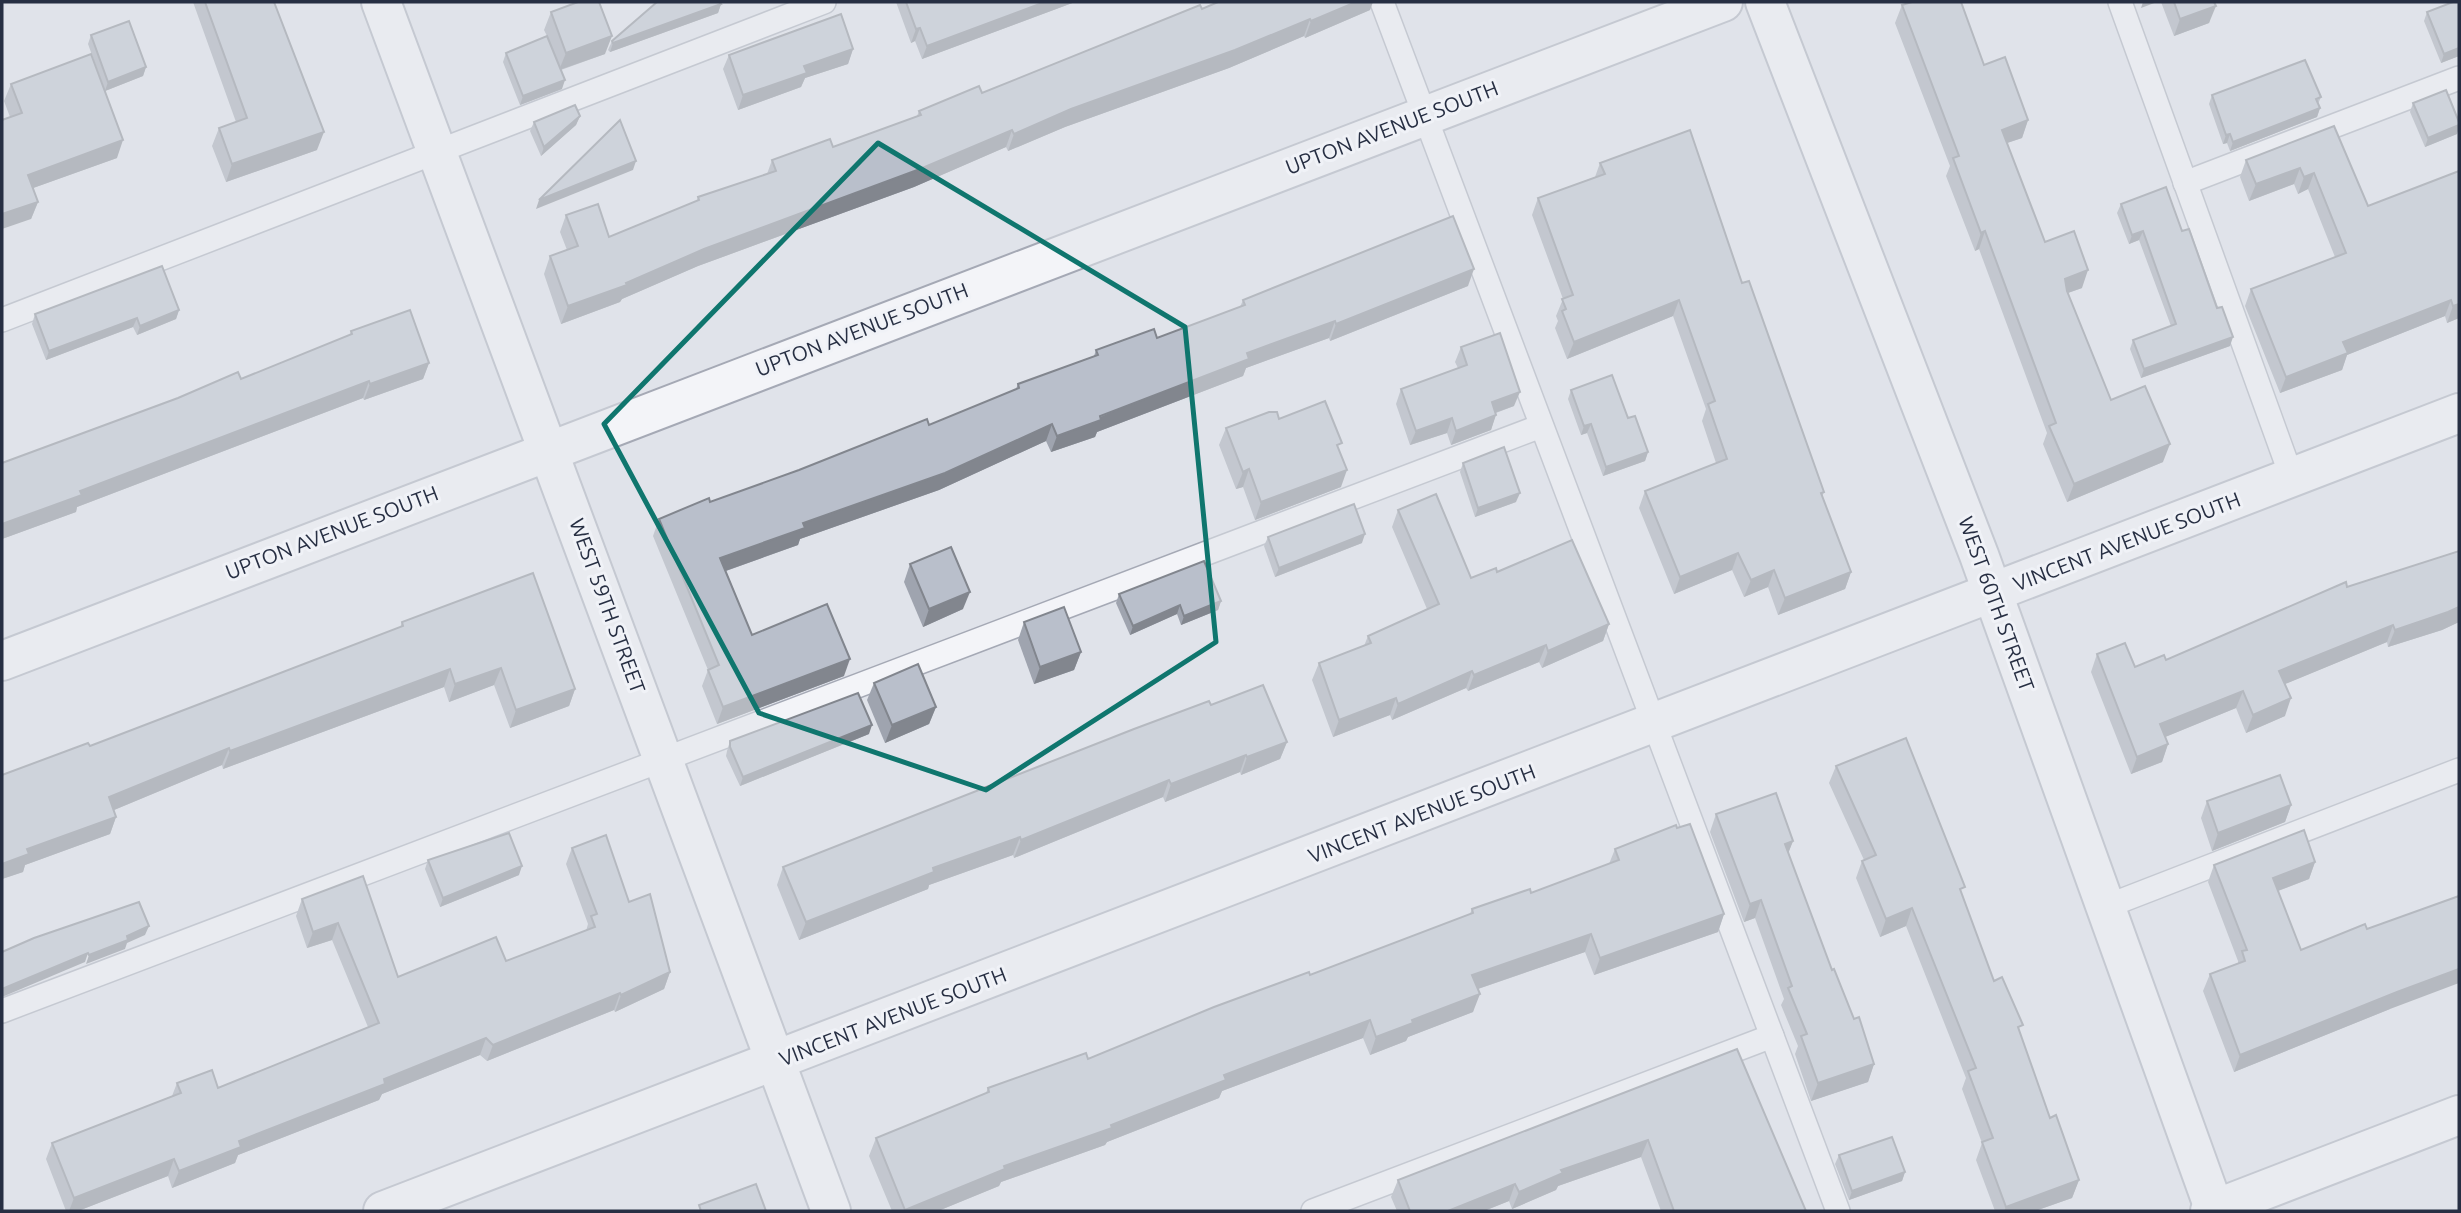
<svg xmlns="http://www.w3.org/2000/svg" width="2461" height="1213" font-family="Ubuntu,sans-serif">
  <rect width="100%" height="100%" fill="#e0e3ea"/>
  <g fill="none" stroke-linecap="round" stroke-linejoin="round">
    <defs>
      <g id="service">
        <polyline points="1382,2 1838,1211"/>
        <polyline points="2120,2 2292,478"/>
        <polyline points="2185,183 2459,78"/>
        <polyline points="2,320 824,2"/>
        <polyline points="2105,907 2459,770"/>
        <polyline points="2,1011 1541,426"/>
        <polyline points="1313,1211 1772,1036"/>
      </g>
      <g id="minor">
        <polyline points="381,2 831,1211"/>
        <polyline points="2,661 1723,2"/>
        <polyline points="383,1211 2459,413"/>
        <polyline points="2210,1211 2459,1115"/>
      </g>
      <polyline id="tertiary" points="1765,2 1979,555 2215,1211"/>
    </defs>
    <!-- service casing -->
    <use href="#service" stroke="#a5a9b5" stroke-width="26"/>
    <!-- minor casing -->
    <use href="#minor" stroke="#a5a9b5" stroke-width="42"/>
    <!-- tertiary casing -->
    <use href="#tertiary" stroke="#a5a9b5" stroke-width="42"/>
    <!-- service -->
    <use href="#service" stroke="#f3f4f8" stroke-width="23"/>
    <!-- minor -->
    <use href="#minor" stroke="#f3f4f8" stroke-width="38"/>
    <!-- tertiary -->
    <use href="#tertiary" stroke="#f3f4f8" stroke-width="38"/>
  </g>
  <!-- wall -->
  <g fill="#9fa4af">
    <polygon points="193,2 274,2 317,150 226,182 212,146 219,128 236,122"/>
    <polygon points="896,2 1075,2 922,59 915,41 911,43"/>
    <polygon points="2161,2 2216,2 2214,3 2209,23 2174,36"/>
    <polygon points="721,4 718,13 610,52 608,50 612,41"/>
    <polygon points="1902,5 1984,65 2028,120 2022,138 2007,143 2045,242 2082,288 2068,293 2111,400 2163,462 2067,502 2043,444 2047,433 1979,249 1975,251 1946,176 1950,166 1895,23"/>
    <polygon points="1202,9 1370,10 1305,38 1304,36 1229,68 1065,127 1008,151 1006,147 914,187 698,266 622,299 620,302 561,324 544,274 550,256 567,250 560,232 566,215 609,237 697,201 698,197 767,174 772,160 833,147 917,116 919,111 982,93"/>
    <polygon points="551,12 605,54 561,70 562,89 520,105 503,62 506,53 547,36 544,30"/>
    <polygon points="2427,12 2459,56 2441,63 2424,21"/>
    <polygon points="91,35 146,67 143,76 105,91 88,44"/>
    <polygon points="853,49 848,64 805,78 801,87 738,110 723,69 729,55"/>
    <polygon points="11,84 117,158 33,188 38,202 31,219 10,117 4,101"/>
    <polygon points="2212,95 2321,97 2318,104 2320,108 2317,117 2230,151 2227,143 2223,144 2209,104"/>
    <polygon points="2413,103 2459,122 2459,128 2457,134 2425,147 2410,112"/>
    <polygon points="580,116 576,125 541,156 530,131 534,122"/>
    <polygon points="2334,126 2368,206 2459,171 2459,318 2447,323 2445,316 2347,355 2342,370 2280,393 2245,306 2251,289 2335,257 2308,189 2298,194 2294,184 2249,201 2240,177 2246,160"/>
    <polygon points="1600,163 1742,283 1824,492 1822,497 1851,572 1845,589 1778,615 1768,587 1744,597 1732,570 1674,594 1639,508 1645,491 1716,463 1702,421 1706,409 1673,316 1567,359 1555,328 1558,321 1556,316 1563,299 1532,215 1538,198 1595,177"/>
    <polygon points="2121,204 2182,231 2230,346 2141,378 2130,349 2133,340 2171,326 2139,240 2129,244 2117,213"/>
    <polygon points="1468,286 1330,341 1329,338 1246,368 1243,376 1097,432 1095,437 1051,452 1046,441 939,490 800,539 798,545 726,571 752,635 844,676 717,724 702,686 708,670 653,536 659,519 710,502 929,425 1016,389 1018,384 1094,356 1096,350 1157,338 1240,307 1243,300"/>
    <polygon points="179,310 176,319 137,335 133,327 46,360 32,324 35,314"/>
    <polygon points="351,331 429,363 423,379 364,400 363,398 77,507 76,512 2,539 241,379 350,335"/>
    <polygon points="1461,347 1514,406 1496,413 1491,430 1451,445 1447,433 1410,445 1396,404 1401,389 1458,368 1455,362"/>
    <polygon points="1571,390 1628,418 1648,452 1645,461 1603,476 1587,433 1581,435 1568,399"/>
    <polygon points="1279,419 1339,450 1341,487 1255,520 1243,487 1236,489 1219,445 1226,428"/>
    <polygon points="1463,463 1516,502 1475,517 1460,472"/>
    <polygon points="1398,510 1471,578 1497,572 1609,624 1603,641 1542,668 1539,662 1468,691 1466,688 1392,720 1390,715 1333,737 1312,680 1319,663 1364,646 1368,636 1427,609 1392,527"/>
    <polygon points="1268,537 1362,543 1275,577 1264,546"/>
    <polygon points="2459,551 2459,622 2442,630 2388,647 2387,642 2285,684 2285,716 2246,733 2236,708 2165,737 2168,744 2162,762 2131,774 2091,672 2097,654 2135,667 2166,660 2347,587"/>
    <polygon points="910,564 963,609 923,627 904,582"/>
    <polygon points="1119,594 1221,601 1218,610 1181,625 1177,614 1130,635 1116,603"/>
    <polygon points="402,622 575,689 569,706 510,728 494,685 449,702 444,687 223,769 222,765 114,810 116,817 110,834 25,865 23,872 2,879 2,775 90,746 400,628"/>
    <polygon points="1024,622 1081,652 1074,670 1034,684 1018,640"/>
    <polygon points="874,683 936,707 929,724 885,743 867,700"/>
    <polygon points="1211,705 1287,742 1280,759 1241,775 1240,772 1165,802 1163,797 1014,858 1013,855 929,885 928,889 799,940 777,885 783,867"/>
    <polygon points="869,734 740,786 726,756 727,751 730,741"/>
    <polygon points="1836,766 1962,894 1994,981 2020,1034 2050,1118 2079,1180 2072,1198 2035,1211 1995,1211 1976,1160 1982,1143 1962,1089 1966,1078 1906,926 1880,937 1856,878 1862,861 1864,860 1829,783"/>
    <polygon points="2207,801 2291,805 2285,822 2212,851 2201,818"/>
    <polygon points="1716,814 1793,841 1788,853 1832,970 1874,1064 1868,1082 1811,1101 1795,1054 1798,1046 1781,1005 1784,999 1755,918 1744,922 1710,832"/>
    <polygon points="572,848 629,902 670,972 664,989 615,1012 614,1010 487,1061 480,1055 382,1094 379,1100 238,1155 235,1163 172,1188 168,1176 78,1211 66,1211 46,1159 52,1143 172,1096 177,1083 218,1088 368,1027 332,940 307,948 296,916 302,899 363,876 398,977 506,961 586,931 588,924 566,864"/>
    <polygon points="1615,849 1724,914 1718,932 1594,975 1585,952 1478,989 1473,1012 1408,1037 1406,1041 1370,1055 1363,1038 1222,1091 1219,1098 1107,1142 1105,1145 1001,1182 999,1186 938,1211 892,1211 869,1156 876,1138 986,1093 988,1088 1088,1059 1470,914 1472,909 1531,893 1609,864"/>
    <polygon points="428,860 519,875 440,907 425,869"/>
    <polygon points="2315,862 2309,879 2278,891 2301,950 2390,1009 2234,1072 2203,991 2210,974 2238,963 2238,961 2208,882 2214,865"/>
    <polygon points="1737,1049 1806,1211 1661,1211 1641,1157 1558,1186 1556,1190 1512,1209 1509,1201 1484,1211 1397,1211 1391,1197 1398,1180"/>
    <polygon points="1839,1155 1905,1172 1902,1181 1849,1200 1835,1164"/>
  </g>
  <!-- shaded-wall -->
  <g fill="#82868e">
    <polygon points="1045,2 1075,2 922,59 927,46"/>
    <polygon points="1356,2 1373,2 1370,10 1305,38 1311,21"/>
    <polygon points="2143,2 2157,2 2141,8"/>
    <polygon points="721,4 718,13 610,52 613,43"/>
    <polygon points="2216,6 2209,23 2174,36 2180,19"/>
    <polygon points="1310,19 1304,36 1229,68 1065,127 1008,151 1014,134 1071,109"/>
    <polygon points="920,28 915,41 911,43 916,29"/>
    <polygon points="612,36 605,54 559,70 566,53"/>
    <polygon points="2459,48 2459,56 2441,63 2444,54"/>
    <polygon points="853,49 848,64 805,78 801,87 738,110 743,95 804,66"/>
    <polygon points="146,67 143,76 105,91 108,82"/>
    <polygon points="565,80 562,89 520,105 523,96"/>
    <polygon points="2320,108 2317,117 2230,151 2233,142"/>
    <polygon points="580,116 576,125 541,156 544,147"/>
    <polygon points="2028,120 2022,138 1995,147 2002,130"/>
    <polygon points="2459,125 2457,134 2425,147 2428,138"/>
    <polygon points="1012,130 1006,147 914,187 698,266 622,299 620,302 561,324 568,306 704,249"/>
    <polygon points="324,132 317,150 226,182 232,164"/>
    <polygon points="2230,134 2227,143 2223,144 2226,135"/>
    <polygon points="123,140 117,158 22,192 28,175"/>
    <polygon points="636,161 633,170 536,209 539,200"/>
    <polygon points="2300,168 2294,184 2249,201 2256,184"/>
    <polygon points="2314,173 2308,189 2298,194 2304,177"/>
    <polygon points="38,202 31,219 2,229 2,214"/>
    <polygon points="1985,231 1979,249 1975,251 1981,233"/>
    <polygon points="2143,231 2139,240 2129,244 2132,235"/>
    <polygon points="1474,269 1468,286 1330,341 1336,324"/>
    <polygon points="2088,270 2082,288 2059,296 2065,279"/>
    <polygon points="1679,300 1673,316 1567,359 1574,342"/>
    <polygon points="2451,300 2445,316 2347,355 2342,370 2280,393 2286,377 2343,342"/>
    <polygon points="2459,304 2459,318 2447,323 2453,306"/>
    <polygon points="179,310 176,319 137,335 140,326"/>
    <polygon points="137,318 133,327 46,360 49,351"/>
    <polygon points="1335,321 1329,338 1246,368 1243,376 1097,432 1095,437 1051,452 1057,436 1247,353"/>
    <polygon points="2233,337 2230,346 2141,378 2144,369"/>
    <polygon points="429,363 423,379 364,400 370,384"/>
    <polygon points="369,381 363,398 77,507 76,512 2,539 2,524 80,491"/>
    <polygon points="1520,392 1514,406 1486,416 1492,402"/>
    <polygon points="1496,415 1491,430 1451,445 1456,431"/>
    <polygon points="1452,418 1447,433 1410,445 1416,431"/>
    <polygon points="1052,424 1046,441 939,490 800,539 798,545 714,575 720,558 803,523"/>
    <polygon points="1591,424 1587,433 1581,435 1584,426"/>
    <polygon points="2170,444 2163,462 2067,502 2074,484"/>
    <polygon points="1648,452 1645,461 1603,476 1606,467"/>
    <polygon points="1249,469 1243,487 1236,489 1243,472"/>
    <polygon points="1347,470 1341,487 1255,520 1261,502"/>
    <polygon points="1520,493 1516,502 1475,517 1478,508"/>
    <polygon points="1365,534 1362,543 1275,577 1279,568"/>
    <polygon points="1738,553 1732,570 1674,594 1680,577"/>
    <polygon points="1774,570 1768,587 1744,597 1751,580"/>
    <polygon points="1851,572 1845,589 1778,615 1785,598"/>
    <polygon points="970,592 963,609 923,627 929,609"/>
    <polygon points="1221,601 1218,610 1181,625 1184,616"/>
    <polygon points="1180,605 1177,614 1130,635 1133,626"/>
    <polygon points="2459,607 2459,622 2442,630 2388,647 2395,630"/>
    <polygon points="1609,624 1603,641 1542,668 1548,651"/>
    <polygon points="2393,625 2387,642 2273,689 2279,671"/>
    <polygon points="1546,645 1539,662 1468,691 1474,675"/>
    <polygon points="1081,652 1074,670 1034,684 1040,667"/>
    <polygon points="850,659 844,676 717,724 723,707"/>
    <polygon points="501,668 494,685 449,702 455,684"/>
    <polygon points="450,669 444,687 223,769 230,751"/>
    <polygon points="1472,671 1466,688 1392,720 1398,704"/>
    <polygon points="575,689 569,706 510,728 516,710"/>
    <polygon points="2243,691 2236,708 2153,742 2160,724"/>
    <polygon points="1396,698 1390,715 1333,737 1339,720"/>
    <polygon points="2291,698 2285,716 2246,733 2253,715"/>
    <polygon points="936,707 929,724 885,743 892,725"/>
    <polygon points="872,725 869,734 740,786 743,777"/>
    <polygon points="1287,742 1280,759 1241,775 1247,757"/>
    <polygon points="2168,744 2162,762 2131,774 2137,757"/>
    <polygon points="229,748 222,765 102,815 109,797"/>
    <polygon points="1246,755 1240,772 1165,802 1171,784"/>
    <polygon points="1169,780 1163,797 1014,858 1021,840"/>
    <polygon points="2291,805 2285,822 2212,851 2218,833"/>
    <polygon points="116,817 110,834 25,865 23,872 2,879 2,864 27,849"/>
    <polygon points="1020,837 1013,855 929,885 928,889 799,940 806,922 933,868"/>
    <polygon points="1793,841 1786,859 1785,844"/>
    <polygon points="2315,862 2309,879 2267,895 2273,878"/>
    <polygon points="522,866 519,875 440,907 443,898"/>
    <polygon points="1761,900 1755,918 1744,922 1750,904"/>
    <polygon points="1912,908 1906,926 1880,937 1886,919"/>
    <polygon points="1724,914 1718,932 1594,975 1600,958"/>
    <polygon points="338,923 332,940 307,948 313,932"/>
    <polygon points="149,926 145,935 127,943 125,949 86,964 89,955 127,936"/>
    <polygon points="1591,934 1585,952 1466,993 1472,975"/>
    <polygon points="88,953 85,962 2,997 2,989"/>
    <polygon points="2459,969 2459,983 2390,1009 2234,1072 2240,1055 2397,992"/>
    <polygon points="670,972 664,989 615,1012 621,995"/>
    <polygon points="620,993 614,1010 487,1061 493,1045"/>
    <polygon points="1480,994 1473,1012 1408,1037 1406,1041 1370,1055 1376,1037 1412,1020"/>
    <polygon points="1370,1020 1363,1038 1222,1091 1219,1098 1107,1142 1105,1145 1001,1182 999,1186 938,1211 905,1211 905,1210 1004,1166 1111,1125 1224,1075"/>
    <polygon points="486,1038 480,1055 382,1094 379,1100 238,1155 235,1163 172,1188 179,1171 239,1141 384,1079"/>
    <polygon points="1874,1064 1868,1082 1811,1101 1818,1083"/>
    <polygon points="1648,1140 1641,1157 1558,1186 1556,1190 1512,1209 1519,1192 1561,1170"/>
    <polygon points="174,1159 168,1176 78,1211 69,1211 74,1198"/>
    <polygon points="1905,1172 1902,1181 1849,1200 1852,1191"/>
    <polygon points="2079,1180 2072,1198 2035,1211 2004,1211 2006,1207"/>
    <polygon points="1515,1184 1509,1201 1484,1211 1448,1211"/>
  </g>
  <!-- building -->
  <g fill="#b9bfcb" stroke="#82868e" stroke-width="2">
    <polygon points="205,2 274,2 324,132 232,164 219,128 247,118"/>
    <polygon points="578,2 599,2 612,36 566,53 551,12"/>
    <polygon points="657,2 719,2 721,4 613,43 612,41"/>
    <polygon points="906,2 1045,2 927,46 920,28 916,29"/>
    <polygon points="1218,2 1356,2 1311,21 1310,19 1235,50 1071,109 1014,134 1012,130 920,169 704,249 626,283 627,285 568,306 550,256 578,246 566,215 598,204 609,237 699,200 698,197 776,171 772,160 830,139 833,147 921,115 919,111 979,86 982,93 1200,5 1202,9"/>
    <polygon points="1912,2 1961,2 1984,65 2005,57 2028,120 2002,130 2045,242 2074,231 2088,270 2065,279 2067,291 2111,400 2145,386 2170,444 2074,484 2049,426 2056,423 1985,231 1981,233 1953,158 1959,156 1902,5"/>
    <polygon points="2174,2 2214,2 2216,6 2180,19"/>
    <polygon points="2453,2 2459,2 2459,48 2444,54 2427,12"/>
    <polygon points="841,14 853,49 804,66 807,73 743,95 729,55"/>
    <polygon points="129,21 146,67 108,82 91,35"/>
    <polygon points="547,36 565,80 523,96 506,53"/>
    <polygon points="91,54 123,140 28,175 38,202 2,214 2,120 22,113 11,84"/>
    <polygon points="2305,60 2321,97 2316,99 2320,108 2233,142 2230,134 2226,135 2212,95"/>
    <polygon points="2446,90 2459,122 2459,125 2428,138 2413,103"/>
    <polygon points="575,105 580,116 544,147 534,122"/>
    <polygon points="620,120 636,161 539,200"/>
    <polygon points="2334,126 2368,206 2459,171 2459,304 2453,306 2451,300 2343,342 2348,353 2286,377 2251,289 2346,253 2314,173 2304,177 2300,168 2256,184 2246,160"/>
    <polygon points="1690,130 1742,283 1749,281 1824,492 1821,493 1851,572 1785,598 1774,570 1751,580 1738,553 1680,577 1645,491 1727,459 1708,404 1715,401 1679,300 1574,342 1562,311 1566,309 1562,299 1573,295 1538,198 1605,174 1600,163"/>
    <polygon points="2166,187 2182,231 2189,229 2217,308 2222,307 2233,337 2144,369 2133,340 2176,324 2143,231 2132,235 2121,204"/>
    <polygon points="1453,216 1474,269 1336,324 1335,321 1247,353 1249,359 1100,416 1101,420 1057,436 1052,424 945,473 803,523 805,528 720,558 752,635 827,604 850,659 723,707 708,670 719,665 659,519 709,498 710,502 799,470 927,419 929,425 1019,388 1018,384 1098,355 1096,350 1154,329 1157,338 1245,305 1243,300"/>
    <polygon points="162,266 179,310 140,326 137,318 49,351 35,314"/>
    <polygon points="410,310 429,363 370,384 369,381 80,491 82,495 2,524 2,463 178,398 238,372 241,379 352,334 351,331"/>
    <polygon points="1500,333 1520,392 1492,402 1496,415 1456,431 1452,418 1416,431 1401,389 1467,365 1461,347"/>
    <polygon points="1612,375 1628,418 1635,416 1648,452 1606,467 1591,424 1584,426 1571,390"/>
    <polygon points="1325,401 1342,443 1337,445 1347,470 1261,502 1249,469 1243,472 1226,428 1269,412 1277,412 1279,419"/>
    <polygon points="1504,447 1520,493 1478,508 1463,463"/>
    <polygon points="1436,494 1471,578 1496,568 1497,572 1572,540 1609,624 1548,651 1546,645 1474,675 1472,671 1398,704 1396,698 1339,720 1319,663 1371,643 1368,636 1439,604 1398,510"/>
    <polygon points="1354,504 1365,534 1279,568 1268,537"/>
    <polygon points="951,547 970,592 929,609 910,564"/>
    <polygon points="2459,551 2459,607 2448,612 2395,630 2393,625 2279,671 2291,698 2253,715 2243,691 2160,724 2168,744 2137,757 2097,654 2125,643 2135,667 2164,655 2166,660 2346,582 2347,587"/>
    <polygon points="1204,561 1221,601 1184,616 1180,605 1133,626 1119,594"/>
    <polygon points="533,573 575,689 516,710 501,668 455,684 450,669 230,751 229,748 109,797 116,817 27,849 29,854 2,864 2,775 88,743 90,746 403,626 402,622"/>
    <polygon points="1064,607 1081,652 1040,667 1024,622"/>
    <polygon points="918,664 936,707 892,725 874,683"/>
    <polygon points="1263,685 1287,742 1247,757 1246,755 1171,784 1169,780 1021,840 1020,837 933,868 934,872 806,922 783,867 1134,729 1209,701 1211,705"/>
    <polygon points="858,693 872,725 743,777 730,747 730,741"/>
    <polygon points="1906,738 1965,887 1960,889 1994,981 2002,977 2023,1025 2018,1027 2050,1118 2056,1115 2079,1180 2006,1207 1982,1142 1993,1138 1968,1071 1976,1068 1912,908 1886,919 1862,861 1876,855 1836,766"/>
    <polygon points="2280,775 2291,805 2218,833 2207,801"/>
    <polygon points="1776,793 1793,841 1785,844 1832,970 1834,969 1854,1019 1859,1017 1874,1064 1818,1083 1801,1036 1807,1034 1788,988 1792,986 1761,900 1750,904 1716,814"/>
    <polygon points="1690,824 1724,914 1600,958 1591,934 1472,975 1480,994 1412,1020 1413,1023 1376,1037 1370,1020 1224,1075 1226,1080 1111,1125 1112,1128 1004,1166 1005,1169 905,1210 876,1138 989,1092 988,1088 1086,1053 1088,1059 1214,1007 1309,972 1310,975 1473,913 1472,909 1530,889 1531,893 1619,860 1615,849 1676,825 1677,828"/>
    <polygon points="2304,830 2315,862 2273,878 2301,950 2365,924 2367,929 2459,896 2459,969 2397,992 2240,1055 2210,974 2245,961 2242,951 2247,950 2214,865"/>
    <polygon points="509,833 522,866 443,898 428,860"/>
    <polygon points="606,835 629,902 650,894 670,972 621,995 620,993 493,1045 486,1038 384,1079 385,1084 239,1141 241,1147 179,1171 174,1159 74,1198 52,1143 181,1093 177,1083 212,1070 218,1088 379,1023 338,923 313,932 302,899 363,876 398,977 496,937 506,961 595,927 591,916 597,914 572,848"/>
    <polygon points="139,902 149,926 127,936 128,940 89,955 88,953 2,989 2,952 34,938"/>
    <polygon points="1737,1049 1806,1211 1674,1211 1648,1140 1561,1170 1563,1173 1519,1192 1515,1184 1448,1211 1410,1211 1398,1180"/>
    <polygon points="1892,1137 1905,1172 1852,1191 1839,1155"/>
    <polygon points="756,1184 766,1211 701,1211 699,1205"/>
  </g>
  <!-- marked area -->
  <path d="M0 0H2461V1213H0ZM 878,143 L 1185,327 L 1216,642 L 986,790 L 759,713 L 604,424 Z" fill="#e0e3ea" fill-opacity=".55" fill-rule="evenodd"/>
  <path fill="none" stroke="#0f766e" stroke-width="5" stroke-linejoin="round" d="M 878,143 L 1185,327 L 1216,642 L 986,790 L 759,713 L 604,424 Z"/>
  <g text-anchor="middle" stroke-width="6" stroke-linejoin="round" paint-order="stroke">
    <!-- street labels -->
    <g font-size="21" fill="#272f43" stroke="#f0f2f7">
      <text transform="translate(1392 128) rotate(-21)" y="7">UPTON AVENUE SOUTH</text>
      <text transform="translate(862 330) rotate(-21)" y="7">UPTON AVENUE SOUTH</text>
      <text transform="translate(332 533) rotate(-21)" y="7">UPTON AVENUE SOUTH</text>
      <text transform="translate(2127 542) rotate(-21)" y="7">VINCENT AVENUE SOUTH</text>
      <text transform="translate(1996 604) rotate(70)" y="7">WEST 60TH STREET</text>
      <text transform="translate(607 606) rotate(70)" y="7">WEST 59TH STREET</text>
      <text transform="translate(1422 814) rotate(-21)" y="7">VINCENT AVENUE SOUTH</text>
      <text transform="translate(893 1017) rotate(-21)" y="7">VINCENT AVENUE SOUTH</text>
    </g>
  </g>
  <!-- border -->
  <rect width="2461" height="1213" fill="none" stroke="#272f43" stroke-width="7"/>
</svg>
